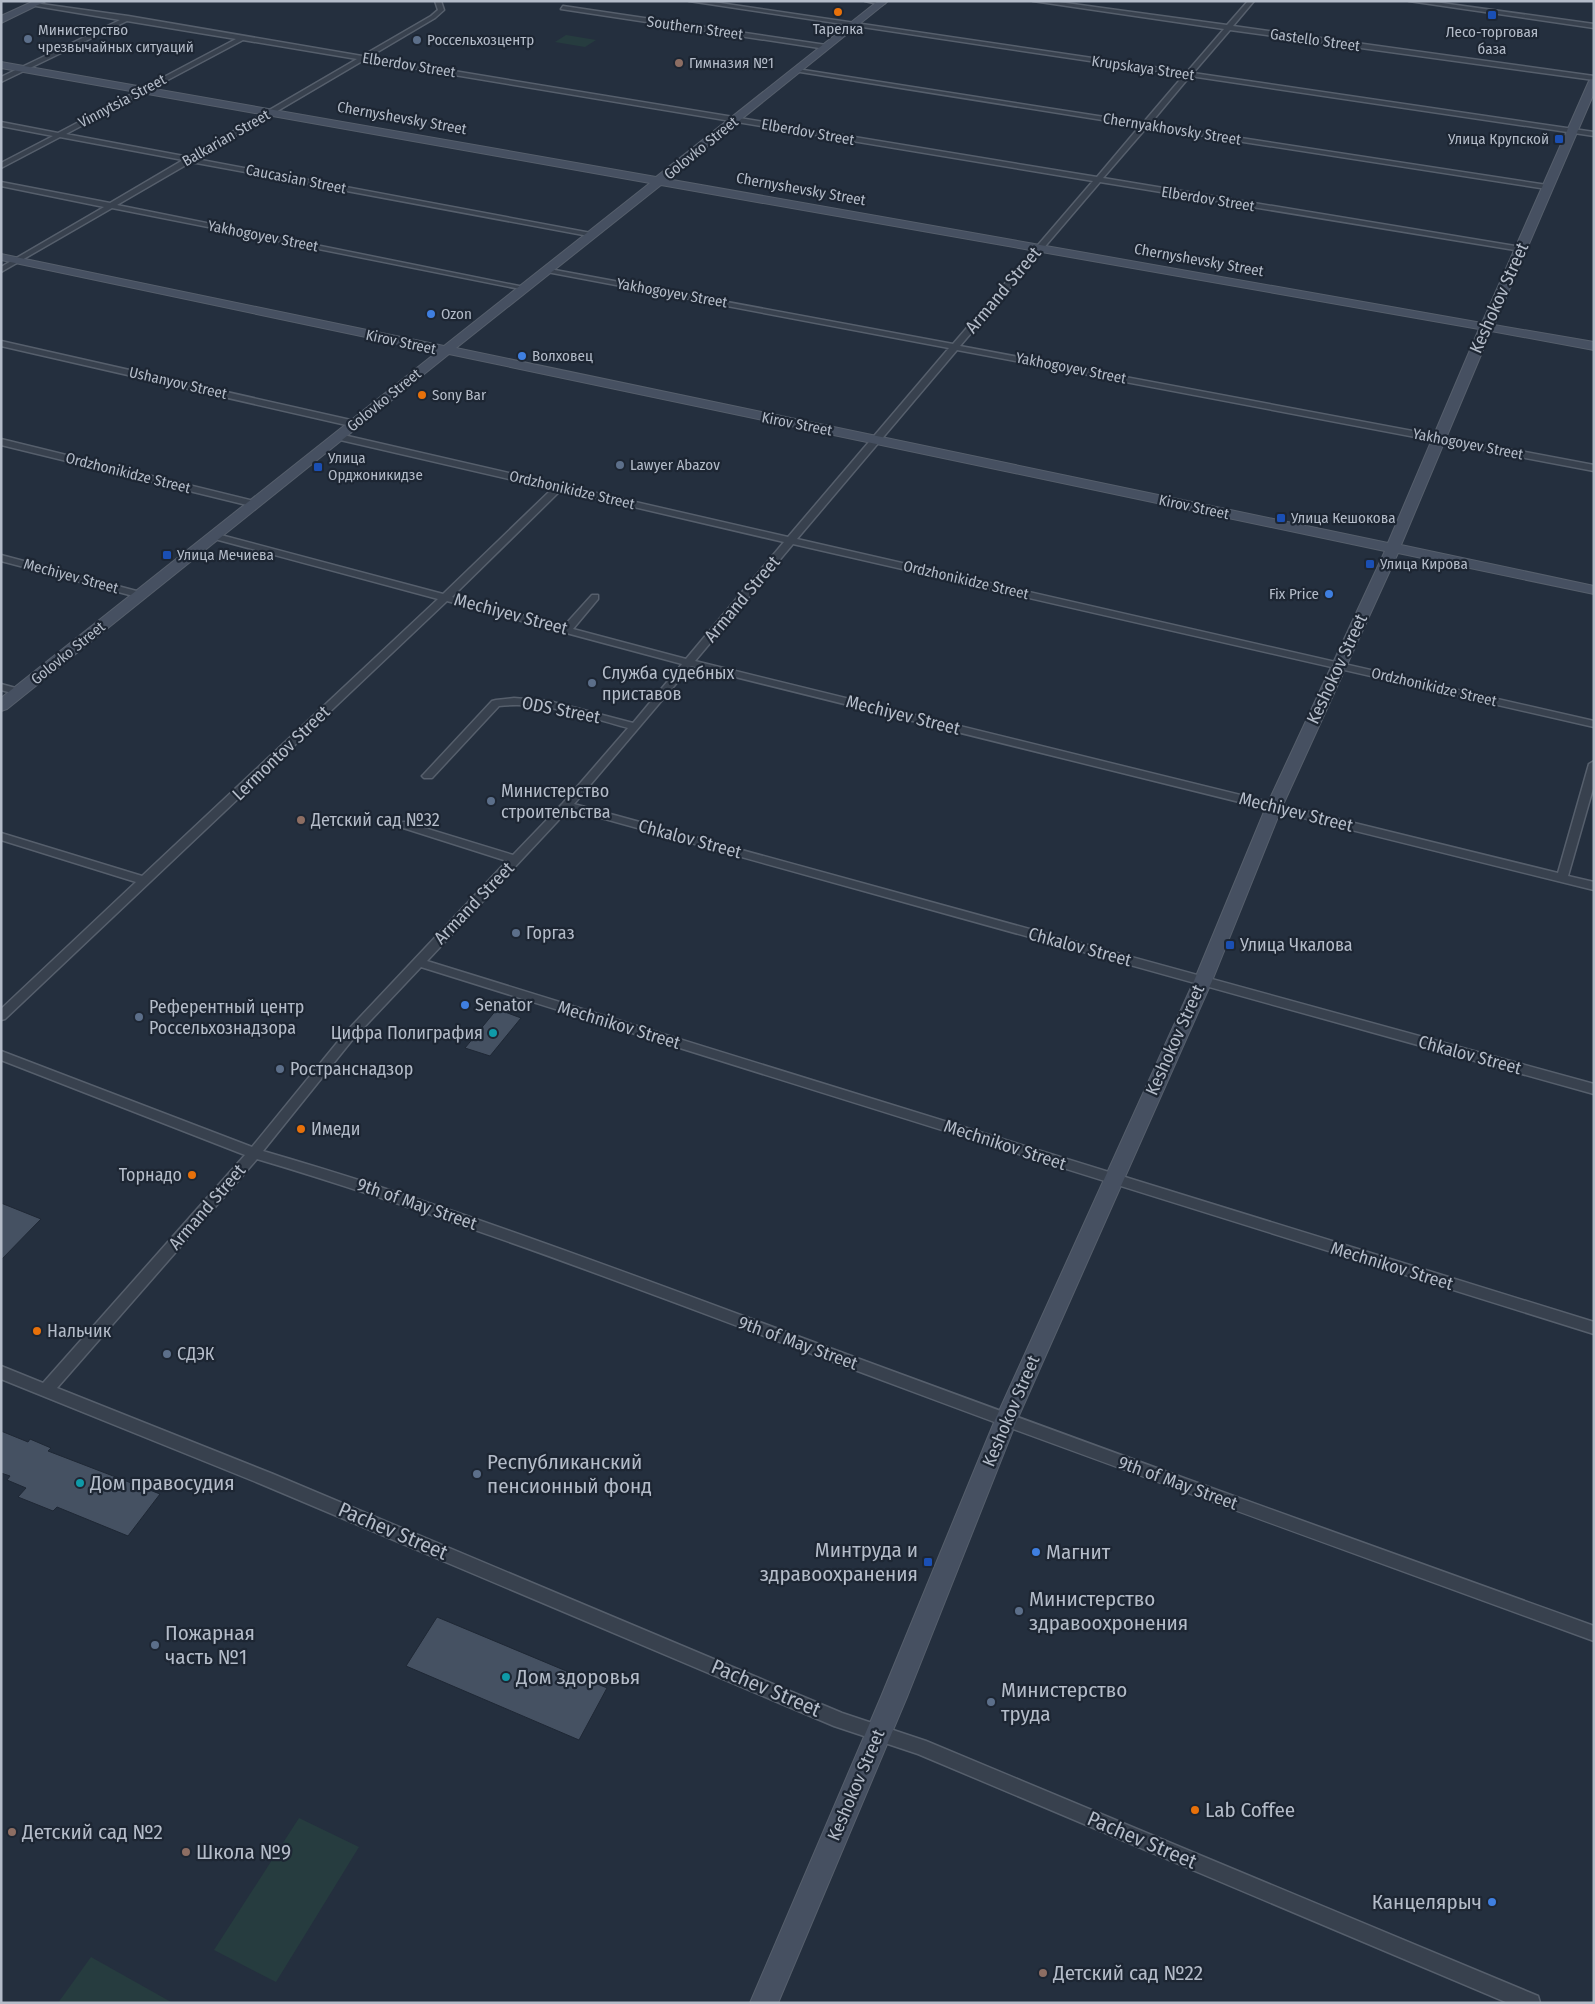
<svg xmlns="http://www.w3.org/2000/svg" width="1595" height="2004" font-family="'Fira Sans Condensed',sans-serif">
  <rect width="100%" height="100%" fill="#242f3e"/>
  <!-- green -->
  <g fill="#263c3f">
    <polygon points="566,35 596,40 585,47 555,42"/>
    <polygon points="299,1818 359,1847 276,1982 214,1950"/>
    <polygon points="91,1957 171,2002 58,2003"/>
  </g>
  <!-- building -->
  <g fill="#455162" stroke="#1f2835">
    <polygon points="497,1009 521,1018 490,1056 465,1048"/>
    <polygon points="1,1203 41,1219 1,1260"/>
    <polygon points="1,1431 28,1442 30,1439 51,1448 48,1451 160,1494 128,1536 57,1507 53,1511 18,1497 26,1488 7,1480 10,1476 1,1473"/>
    <polygon points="437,1617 607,1688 579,1740 406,1666"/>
  </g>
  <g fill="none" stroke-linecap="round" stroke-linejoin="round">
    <defs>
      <g id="street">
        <path d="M 435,1 L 441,1 L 444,10 L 435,18 L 369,57 L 1097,177 L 1140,126 L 794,71 L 797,69 L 1143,123 L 1184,75 L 689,1 L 706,1 L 1187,72 L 1224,29 L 1033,1 L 1051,1 L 1227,25 L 1248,1 L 1254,1 L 1233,26 L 1594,76 L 1594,80 L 1230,30 L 1193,73 L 1594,132 L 1594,136 L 1190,76 L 1150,124 L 1547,185 L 1551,187 L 1547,189 L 1147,127 L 1103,178 L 1521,247 L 1525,249 L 1521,251 L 1100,182 L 960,346 L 1594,465 L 1594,471 L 957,350 L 797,539 L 1594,721 L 1594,727 L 793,544 L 695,661 L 1558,873 L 1589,764 L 1594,761 L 1594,785 L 1568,876 L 1594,882 L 1594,890 L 691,666 L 574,804 L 1594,1084 L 1594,1094 L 569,809 L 427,961 L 1594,1322 L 1594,1334 L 421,967 L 353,1039 L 263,1151 C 470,1211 671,1290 873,1364 C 1113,1453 1353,1539 1594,1626 L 1594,1641 C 1350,1552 1106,1464 863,1373 C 662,1298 462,1220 257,1159 L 57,1388 L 273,1474 L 842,1713 L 926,1741 L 1538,1996 L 1540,2003 L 1508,2003 L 918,1754 L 834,1726 L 261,1484 L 1,1379 L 1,1366 L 43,1383 L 245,1155 L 1,1060 L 1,1051 L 252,1147 L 345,1033 L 507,861 L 397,826 L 395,824 L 397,822 L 405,822 L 513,855 L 563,803 L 628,728 C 585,716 544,701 499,706 L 432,778 L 424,778 L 422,776 L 424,774 L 492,701 L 496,700 L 514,698 L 549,701 L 633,723 L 682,664 L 447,601 L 5,1019 L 1,1020 L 1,1009 L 136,882 L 1,840 L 1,833 L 142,876 L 438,599 L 211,538 L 211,534 L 217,534 L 443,594 L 552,489 L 336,439 L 336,435 L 339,434 L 788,537 L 949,348 L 547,272 L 543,270 L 544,268 L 953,344 L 1093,181 L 364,60 L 196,159 L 591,233 L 595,235 L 594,237 L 191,162 L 117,205 L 529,288 L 525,290 L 112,208 L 1,272 L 1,267 L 104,207 L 1,186 L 1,182 L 110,203 L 183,160 L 60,137 L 1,168 L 1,163 L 53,136 L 1,126 L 1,122 L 58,133 L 236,39 L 127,21 L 1,82 L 1,77 L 120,20 L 36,6 L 34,3 L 128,16 L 362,56 L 431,16 L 438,10 ZM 243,40 L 357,59 L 189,157 L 66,134 ZM 561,490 L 784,542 L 686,659 L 573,629 L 598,599 L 598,595 L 592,595 L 564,626 L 452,597 Z"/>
        <polygon points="865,1 885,3 882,5"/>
        <polygon points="1409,1 1427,1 1594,24 1594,28"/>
        <polygon points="563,6 826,45 829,47 826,49 561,9"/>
        <polygon points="1,341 355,421 359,424 355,427 1,346"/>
        <polygon points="1,439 258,502 260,504 255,507 1,445"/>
        <polygon points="1,555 144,593 146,595 141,598 1,561"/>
        <polygon points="1,684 23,690 24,692 19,695 1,690"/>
      </g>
      <g id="secondary">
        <polygon points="34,1 46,1 1,23 1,16"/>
        <path d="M 878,1 L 888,1 L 667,179 L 1482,323 L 1589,81 L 1594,78 L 1594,93 L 1494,325 L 1594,342 L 1594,350 L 1491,331 L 1401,545 L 1594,586 L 1594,594 L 1398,553 L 1282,807 L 1212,981 L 1017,1420 L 907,1697 L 778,2003 L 750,2003 L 881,1697 L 995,1420 L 1194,981 L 1266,807 L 1385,551 L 449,354 L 7,709 L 1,711 L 1,698 L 437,352 L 1,260 L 1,254 L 444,346 L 650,183 L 1,68 L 1,62 L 656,177 ZM 661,185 L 1479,329 L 1388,543 L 456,348 Z"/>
      </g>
    </defs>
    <!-- street casing -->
    <use href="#street" stroke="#565f6c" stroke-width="3"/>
    <!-- secondary casing -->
    <use href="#secondary" stroke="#565f6c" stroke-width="2"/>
    <!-- street -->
    <use href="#street" fill="#38414e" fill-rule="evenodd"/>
    <!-- secondary -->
    <use href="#secondary" fill="#465061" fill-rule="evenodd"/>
  </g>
  <!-- markers -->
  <g fill="#e8710a" stroke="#1d2633" stroke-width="2">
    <circle cx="838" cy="12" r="5"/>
    <circle cx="422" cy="395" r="5"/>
    <circle cx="301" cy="1129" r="5"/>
    <circle cx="192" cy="1175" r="5"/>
    <circle cx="37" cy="1331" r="5"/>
    <circle cx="1195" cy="1810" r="5"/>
  </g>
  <g fill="#1a4fb4" stroke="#1d2633" stroke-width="2">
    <rect x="1487" y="10" width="10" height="10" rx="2.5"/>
    <rect x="1554" y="134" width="10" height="10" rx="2.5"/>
    <rect x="313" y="462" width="10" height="10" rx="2.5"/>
    <rect x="1276" y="513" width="10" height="10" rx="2.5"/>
    <rect x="162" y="550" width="10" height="10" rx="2.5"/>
    <rect x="1365" y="559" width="10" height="10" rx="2.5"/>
    <rect x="1225" y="940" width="10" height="10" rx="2.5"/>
    <rect x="923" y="1557" width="10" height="10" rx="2.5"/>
  </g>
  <g fill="#5c6f8a" stroke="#1d2633" stroke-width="2">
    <circle cx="28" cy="39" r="5"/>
    <circle cx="417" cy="40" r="5"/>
    <circle cx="620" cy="465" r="5"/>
    <circle cx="592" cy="683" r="5"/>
    <circle cx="491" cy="801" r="5"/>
    <circle cx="516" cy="933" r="5"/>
    <circle cx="139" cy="1017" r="5"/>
    <circle cx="280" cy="1069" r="5"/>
    <circle cx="167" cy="1354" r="5"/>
    <circle cx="477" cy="1474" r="5"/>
    <circle cx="1019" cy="1611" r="5"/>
    <circle cx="155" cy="1645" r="5"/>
    <circle cx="991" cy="1702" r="5"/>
  </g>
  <g fill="#8d6e63" stroke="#1d2633" stroke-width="2">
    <circle cx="679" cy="63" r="5"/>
    <circle cx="301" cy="820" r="5"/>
    <circle cx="12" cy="1832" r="5"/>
    <circle cx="186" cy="1852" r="5"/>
    <circle cx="1043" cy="1973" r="5"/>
  </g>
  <g fill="#3f7fe0" stroke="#1d2633" stroke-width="2">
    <circle cx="431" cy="314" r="5"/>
    <circle cx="522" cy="356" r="5"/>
    <circle cx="1329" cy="594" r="5"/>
    <circle cx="465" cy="1005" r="5"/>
    <circle cx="1036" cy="1552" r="5"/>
    <circle cx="1492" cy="1902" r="5"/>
  </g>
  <g fill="#0f9aa8" stroke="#1d2633" stroke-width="2">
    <circle cx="493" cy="1033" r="5"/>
    <circle cx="80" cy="1483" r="5"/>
    <circle cx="506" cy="1677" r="5"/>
  </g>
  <g text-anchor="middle" stroke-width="4.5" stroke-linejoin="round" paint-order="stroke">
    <!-- far-street labels -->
    <g font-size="15" fill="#b4bcc9" stroke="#1d2633">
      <text transform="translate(695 28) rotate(8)" y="5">Southern Street</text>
      <text transform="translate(1315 40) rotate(8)" y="5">Gastello Street</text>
      <text transform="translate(409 65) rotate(9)" y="5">Elberdov Street</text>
      <text transform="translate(1143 68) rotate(8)" y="5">Krupskaya Street</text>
      <text transform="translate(122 101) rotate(-28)" y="5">Vinnytsia Street</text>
      <text transform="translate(402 118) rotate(10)" y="5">Chernyshevsky Street</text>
      <text transform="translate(1172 129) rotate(9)" y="5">Chernyakhovsky Street</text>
      <text transform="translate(808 132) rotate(10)" y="5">Elberdov Street</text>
      <text transform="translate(226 138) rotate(-30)" y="5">Balkarian Street</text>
      <text transform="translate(701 148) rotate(-39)" y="5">Golovko Street</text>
      <text transform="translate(296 179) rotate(11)" y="5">Caucasian Street</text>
      <text transform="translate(801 189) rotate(10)" y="5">Chernyshevsky Street</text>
      <text transform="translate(1208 199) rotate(9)" y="5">Elberdov Street</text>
      <text transform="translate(263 236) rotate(11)" y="5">Yakhogoyev Street</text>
      <text transform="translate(1199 260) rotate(10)" y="5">Chernyshevsky Street</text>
      <text transform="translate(672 293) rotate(10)" y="5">Yakhogoyev Street</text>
      <text transform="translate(401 342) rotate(12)" y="5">Kirov Street</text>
      <text transform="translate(1071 368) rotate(11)" y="5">Yakhogoyev Street</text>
      <text transform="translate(178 383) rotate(13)" y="5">Ushanyov Street</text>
      <text transform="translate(384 400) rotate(-39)" y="5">Golovko Street</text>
      <text transform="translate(797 424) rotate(11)" y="5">Kirov Street</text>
      <text transform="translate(1468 444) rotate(11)" y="5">Yakhogoyev Street</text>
      <text transform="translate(128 473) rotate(14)" y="5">Ordzhonikidze Street</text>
      <text transform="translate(572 490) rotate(13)" y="5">Ordzhonikidze Street</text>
      <text transform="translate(1194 507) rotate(12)" y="5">Kirov Street</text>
      <text transform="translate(71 576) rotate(15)" y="5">Mechiyev Street</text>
      <text transform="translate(966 580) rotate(13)" y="5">Ordzhonikidze Street</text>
      <text transform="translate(68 653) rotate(-39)" y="5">Golovko Street</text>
      <text transform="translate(1434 687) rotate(13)" y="5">Ordzhonikidze Street</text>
    </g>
    <!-- far-poi labels -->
    <g font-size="15" fill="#b4bcc9" stroke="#1d2633" text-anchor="start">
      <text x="838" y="34" text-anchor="middle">Тарелка</text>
      <text x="38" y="35">Министерство<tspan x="38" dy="17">чрезвычайных ситуаций</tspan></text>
      <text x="1492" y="37" text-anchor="middle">Лесо-торговая<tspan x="1492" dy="17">база</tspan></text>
      <text x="427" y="45">Россельхозцентр</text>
      <text x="689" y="68">Гимназия №1</text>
      <text x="1549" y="144" text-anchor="end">Улица Крупской</text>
      <text x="441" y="319">Ozon</text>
      <text x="532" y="361">Волховец</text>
      <text x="432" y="400">Sony Bar</text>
      <text x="328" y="463">Улица<tspan x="328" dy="17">Орджоникидзе</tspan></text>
      <text x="630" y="470">Lawyer Abazov</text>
      <text x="1291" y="523">Улица Кешокова</text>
      <text x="177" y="560">Улица Мечиева</text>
      <text x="1380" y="569">Улица Кирова</text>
      <text x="1319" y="599" text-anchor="end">Fix Price</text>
    </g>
    <!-- street labels -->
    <g font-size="18" fill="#b4bcc9" stroke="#1d2633">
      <text transform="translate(1003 290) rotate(-50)" y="6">Armand Street</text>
      <text transform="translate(1499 298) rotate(-66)" y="6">Keshokov Street</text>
      <text transform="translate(742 599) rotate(-50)" y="6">Armand Street</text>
      <text transform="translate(511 614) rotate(15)" y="6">Mechiyev Street</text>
      <text transform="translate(1337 669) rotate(-65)" y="6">Keshokov Street</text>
      <text transform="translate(561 710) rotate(11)" y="6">ODS Street</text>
      <text transform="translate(903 715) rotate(14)" y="6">Mechiyev Street</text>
      <text transform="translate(281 753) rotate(-44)" y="6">Lermontov Street</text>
      <text transform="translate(1296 812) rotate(14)" y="6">Mechiyev Street</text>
      <text transform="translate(690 839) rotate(15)" y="6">Chkalov Street</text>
      <text transform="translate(474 903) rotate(-46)" y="6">Armand Street</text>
      <text transform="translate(1080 947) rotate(15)" y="6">Chkalov Street</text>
      <text transform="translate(619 1025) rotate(17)" y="6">Mechnikov Street</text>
      <text transform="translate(1175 1040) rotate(-66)" y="6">Keshokov Street</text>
      <text transform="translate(1470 1055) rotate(15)" y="6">Chkalov Street</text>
      <text transform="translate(1005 1145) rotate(18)" y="6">Mechnikov Street</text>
      <text transform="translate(417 1204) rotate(19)" y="6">9th of May Street</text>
      <text transform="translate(207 1207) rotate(-49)" y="6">Armand Street</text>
      <text transform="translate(1392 1266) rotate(17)" y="6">Mechnikov Street</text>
      <text transform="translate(798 1343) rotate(20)" y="6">9th of May Street</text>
      <text transform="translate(1011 1411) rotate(-67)" y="6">Keshokov Street</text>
      <text transform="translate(1178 1483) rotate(20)" y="6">9th of May Street</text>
      <text transform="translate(856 1785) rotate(-67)" y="6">Keshokov Street</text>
    </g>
    <!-- poi labels -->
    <g font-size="18" fill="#b4bcc9" stroke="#1d2633" text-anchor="start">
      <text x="602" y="679">Служба судебных<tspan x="602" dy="21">приставов</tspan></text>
      <text x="501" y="797">Министерство<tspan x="501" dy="21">строительства</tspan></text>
      <text x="311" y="826">Детский сад №32</text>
      <text x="526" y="939">Горгаз</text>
      <text x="1240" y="951">Улица Чкалова</text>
      <text x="475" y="1011">Senator</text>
      <text x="149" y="1013">Референтный центр<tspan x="149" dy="21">Россельхознадзора</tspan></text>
      <text x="483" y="1039" text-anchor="end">Цифра Полиграфия</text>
      <text x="290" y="1075">Ространснадзор</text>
      <text x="311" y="1135">Имеди</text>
      <text x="182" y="1181" text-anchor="end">Торнадо</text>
      <text x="47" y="1337">Нальчик</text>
      <text x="177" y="1360">СДЭК</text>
    </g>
    <!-- near-poi labels -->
    <g font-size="21" fill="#b4bcc9" stroke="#1d2633" text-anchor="start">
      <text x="487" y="1469">Республиканский<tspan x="487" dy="24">пенсионный фонд</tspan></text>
      <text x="90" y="1490">Дом правосудия</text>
      <text x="918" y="1557" text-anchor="end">Минтруда и<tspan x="918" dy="24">здравоохранения</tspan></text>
      <text x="1046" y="1559">Магнит</text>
      <text x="1029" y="1606">Министерство<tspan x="1029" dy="24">здравоохронения</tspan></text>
      <text x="165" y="1640">Пожарная<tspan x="165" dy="24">часть №1</tspan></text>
      <text x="516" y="1684">Дом здоровья</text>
      <text x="1001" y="1697">Министерство<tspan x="1001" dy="24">труда</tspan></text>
      <text x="1205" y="1817">Lab Coffee</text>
      <text x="22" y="1839">Детский сад №2</text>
      <text x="196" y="1859">Школа №9</text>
      <text x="1482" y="1909" text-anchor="end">Канцелярыч</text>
      <text x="1053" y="1980">Детский сад №22</text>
    </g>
    <!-- near-street labels -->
    <g font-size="21" fill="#b4bcc9" stroke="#1d2633">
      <text transform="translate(393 1531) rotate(23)" y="7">Pachev Street</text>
      <text transform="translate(766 1688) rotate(23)" y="7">Pachev Street</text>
      <text transform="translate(1142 1840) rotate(23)" y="7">Pachev Street</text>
    </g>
  </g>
  <!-- border -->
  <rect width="1595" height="2004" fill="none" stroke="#b4bcc9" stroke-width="5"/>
</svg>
